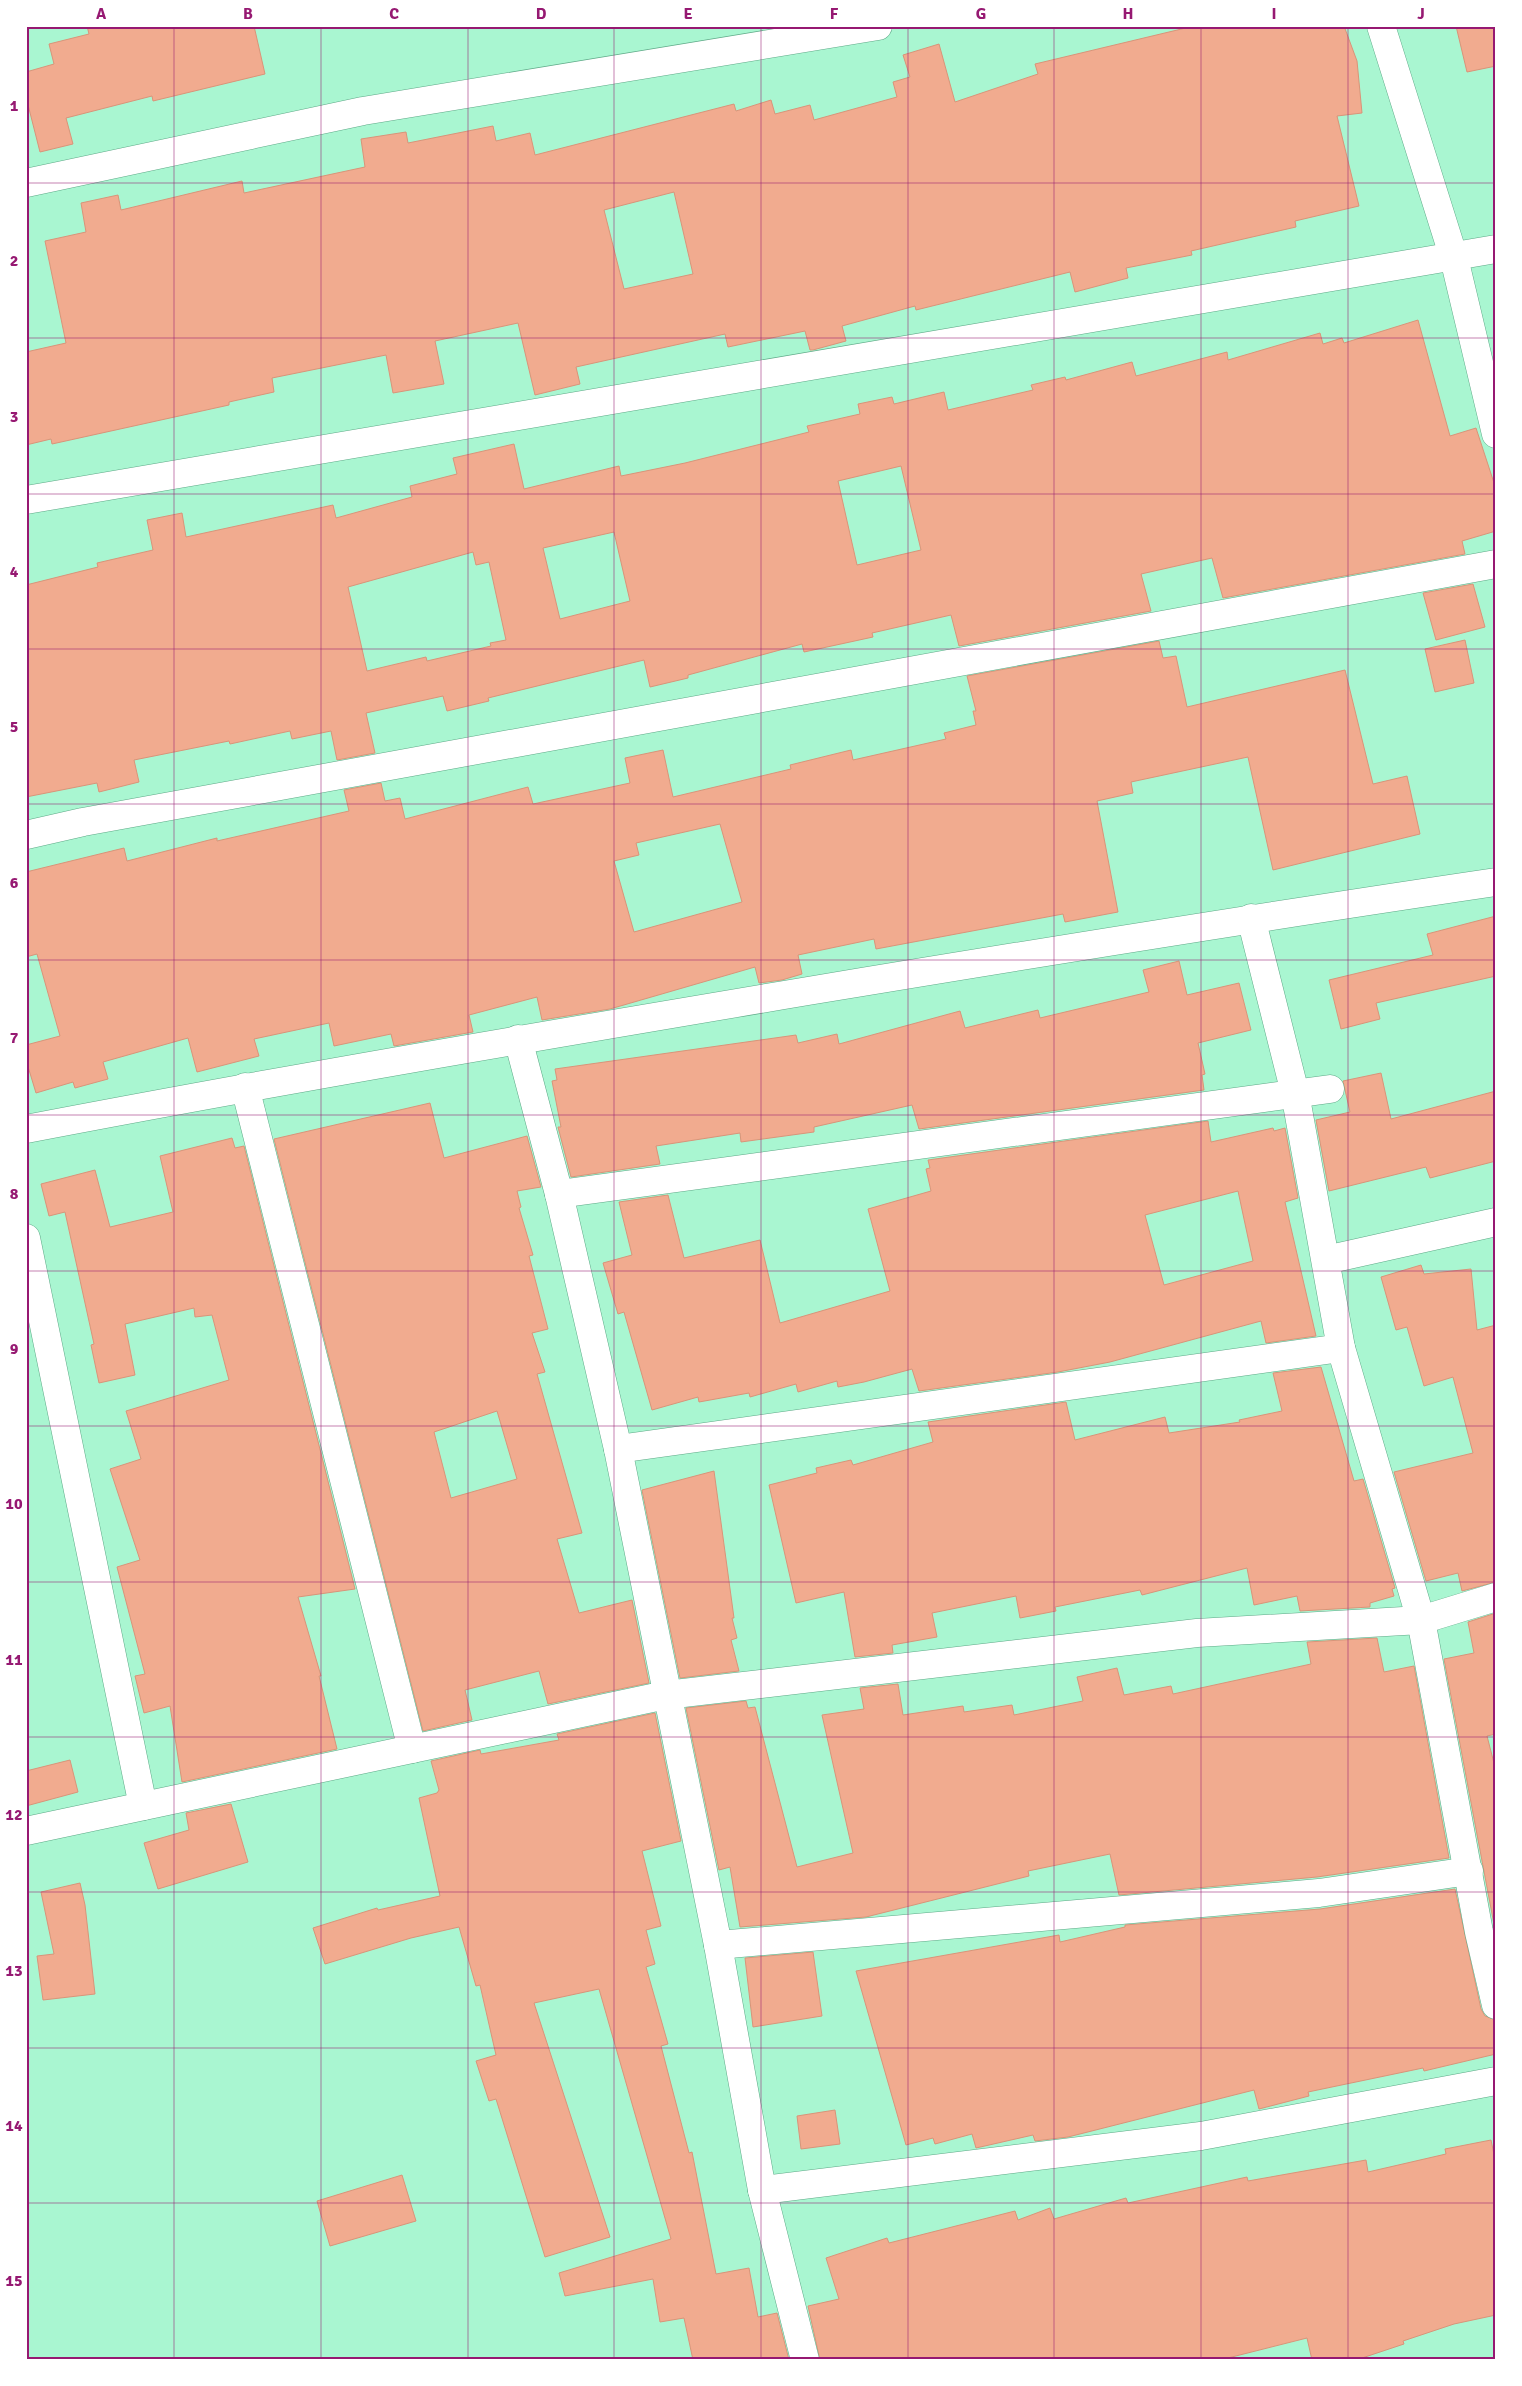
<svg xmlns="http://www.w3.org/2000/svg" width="1522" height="2386" font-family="Signika,sans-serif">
  <rect width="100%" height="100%" fill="#a9f6d1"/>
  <!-- building -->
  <g fill="#f1ab8f" stroke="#d99479" fill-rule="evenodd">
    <polygon points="87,26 254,26 265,74 153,101 152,96 66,118 73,144 40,152 26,97 26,72 54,64 49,44 89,34"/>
    <path d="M 1194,26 L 1344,26 L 1357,61 L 1362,113 L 1337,116 L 1359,206 L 1295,221 L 1296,227 L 1191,251 L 1192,255 L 1126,268 L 1128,278 L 1075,292 L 1070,272 L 916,310 L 915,306 L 842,326 L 846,341 L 813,350 L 810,350 L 805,331 L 728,347 L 725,334 L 576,367 L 580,384 L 535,395 L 518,323 L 435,341 L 444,384 L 393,393 L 386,355 L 272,378 L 274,392 L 229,402 L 229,405 L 52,444 L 51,439 L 26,445 L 26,352 L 66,343 L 45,241 L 86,232 L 81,203 L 118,195 L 121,210 L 242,181 L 244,193 L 365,167 L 361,139 L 406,132 L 408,143 L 493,126 L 496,141 L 530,133 L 535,155 L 734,104 L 736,111 L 771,100 L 775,114 L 810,105 L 814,120 L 897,97 L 893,82 L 910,77 L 903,55 L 939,44 L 955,102 L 1038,74 L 1035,64 ZM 674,192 L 693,274 L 624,289 L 604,210 Z"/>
    <polygon points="1456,26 1496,26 1496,66 1467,72"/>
    <path d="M 1418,320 L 1450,436 L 1476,428 L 1496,489 L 1496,531 L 1462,541 L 1465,554 L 1223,598 L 1212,558 L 1141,574 L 1151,611 L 959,646 L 951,615 L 872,633 L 873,637 L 804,652 L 802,644 L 688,675 L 688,678 L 650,687 L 644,660 L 488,698 L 489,701 L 447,711 L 443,696 L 366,713 L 375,753 L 337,760 L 331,731 L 292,739 L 290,731 L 230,744 L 229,741 L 134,760 L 139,782 L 99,792 L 97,783 L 26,797 L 26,585 L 98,567 L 97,563 L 153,550 L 147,520 L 182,513 L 186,537 L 333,505 L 336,518 L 412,497 L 410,486 L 457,474 L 453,458 L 514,444 L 524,489 L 619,466 L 621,476 L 685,463 L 809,432 L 807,426 L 860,414 L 858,404 L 892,397 L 894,404 L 944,392 L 948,410 L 1033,390 L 1031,385 L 1065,377 L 1066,380 L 1132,362 L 1136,376 L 1227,352 L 1228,360 L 1320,333 L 1323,344 L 1342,338 L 1344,343 ZM 901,466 L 921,550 L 857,565 L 838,481 ZM 614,532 L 630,601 L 560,619 L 543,548 ZM 473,552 L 476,565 L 489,562 L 506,640 L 490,643 L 491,646 L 427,661 L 426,657 L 367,671 L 348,587 Z"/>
    <polygon points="1473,584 1485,627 1436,640 1423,593"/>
    <polygon points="1465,640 1474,683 1435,692 1425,649"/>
    <path d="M 1159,641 L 1163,658 L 1176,656 L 1187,707 L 1345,670 L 1373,784 L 1407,776 L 1420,834 L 1273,870 L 1248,757 L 1131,782 L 1133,793 L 1097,801 L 1118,912 L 1065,922 L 1063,914 L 876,949 L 874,939 L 798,955 L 802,974 L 782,980 L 759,983 L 755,967 L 610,1009 L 542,1020 L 537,997 L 469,1015 L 473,1032 L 394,1046 L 391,1034 L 334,1046 L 329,1023 L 254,1039 L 259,1056 L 197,1072 L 188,1038 L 103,1062 L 108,1079 L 75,1088 L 73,1082 L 36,1093 L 26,1060 L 26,1045 L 60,1036 L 37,954 L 26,957 L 26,872 L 124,848 L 127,861 L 217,838 L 217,841 L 349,811 L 344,790 L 381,783 L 385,801 L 400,798 L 405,819 L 528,787 L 533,804 L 630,783 L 625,758 L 663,750 L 673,797 L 791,769 L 790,765 L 851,750 L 853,760 L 946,739 L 944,733 L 976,725 L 973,711 L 976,711 L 967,676 ZM 720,824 L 742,902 L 634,932 L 614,861 L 639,855 L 636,843 Z"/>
    <polygon points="1496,916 1496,976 1376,1003 1380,1019 1341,1029 1329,980 1433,955 1427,934"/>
    <polygon points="1179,961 1187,995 1239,983 1251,1030 1198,1043 1205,1074 1202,1075 1204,1090 919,1129 912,1105 814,1127 814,1132 741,1142 740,1133 656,1146 660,1164 571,1177 558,1127 561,1127 552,1081 557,1080 555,1069 796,1035 798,1043 837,1034 839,1044 960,1011 965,1028 1038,1010 1040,1018 1149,992 1143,970"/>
    <polygon points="1381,1073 1391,1119 1496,1091 1496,1161 1430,1178 1426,1167 1329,1191 1316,1120 1350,1112 1343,1081"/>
    <path d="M 430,1103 L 444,1158 L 527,1136 L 541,1187 L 517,1191 L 521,1207 L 519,1208 L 533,1255 L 529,1256 L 548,1329 L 532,1333 L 545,1372 L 537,1374 L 582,1533 L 557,1539 L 579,1613 L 632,1600 L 649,1683 L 548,1704 L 539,1671 L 465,1690 L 472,1720 L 423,1731 L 274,1139 ZM 497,1411 L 517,1479 L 451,1498 L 434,1432 Z"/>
    <path d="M 1208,1121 L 1211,1142 L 1273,1128 L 1274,1131 L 1285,1128 L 1298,1198 L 1285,1202 L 1316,1336 L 1266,1343 L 1261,1321 L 1110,1362 L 1058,1372 L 919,1391 L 912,1369 L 864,1382 L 838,1387 L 837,1381 L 798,1392 L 796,1384 L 750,1397 L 749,1393 L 699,1402 L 698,1397 L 652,1410 L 624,1312 L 618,1314 L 603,1263 L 632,1255 L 619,1202 L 668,1195 L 684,1258 L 760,1240 L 780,1323 L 890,1291 L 868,1209 L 931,1191 L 926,1169 L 930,1168 L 928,1160 ZM 1238,1191 L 1253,1261 L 1164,1285 L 1145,1215 Z"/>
    <polygon points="232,1138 235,1148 244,1146 355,1589 298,1597 321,1676 319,1676 337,1749 182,1782 170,1706 144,1713 135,1676 145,1674 117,1567 140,1560 110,1469 141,1459 126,1411 229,1380 212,1315 195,1317 194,1308 125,1324 135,1375 99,1383 91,1345 94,1344 65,1212 49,1216 41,1184 95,1170 110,1227 173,1212 160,1156"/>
    <polygon points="1421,1265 1424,1274 1471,1269 1477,1330 1496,1325 1496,1582 1462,1591 1458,1573 1426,1581 1394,1472 1473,1453 1453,1377 1424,1386 1407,1327 1396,1330 1381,1277"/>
    <polygon points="1321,1367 1354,1481 1363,1479 1395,1588 1392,1589 1394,1596 1370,1603 1370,1607 1300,1611 1297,1596 1254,1605 1247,1568 1142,1595 1140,1590 1055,1607 1056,1611 1020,1618 1016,1596 932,1613 937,1637 892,1645 893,1653 855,1657 844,1592 796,1603 769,1485 817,1473 816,1468 851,1460 853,1465 933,1442 928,1422 1066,1402 1075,1440 1165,1417 1169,1433 1240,1422 1239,1420 1282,1411 1273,1373"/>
    <polygon points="714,1471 734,1618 732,1618 737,1638 731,1640 739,1671 680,1678 642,1490"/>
    <polygon points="1496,1613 1496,1734 1487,1736 1496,1771 1496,1935 1444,1659 1474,1653 1468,1622"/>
    <polygon points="1377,1638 1384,1672 1414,1666 1449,1858 1317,1877 1119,1895 1110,1854 1028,1871 1029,1876 866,1917 740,1927 730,1867 719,1870 686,1708 746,1701 748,1708 755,1707 797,1867 853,1853 822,1715 864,1709 860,1688 898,1684 903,1715 963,1706 964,1712 1012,1705 1014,1715 1083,1701 1077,1677 1117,1668 1124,1695 1171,1686 1173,1694 1311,1664 1307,1642"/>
    <polygon points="655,1713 681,1841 642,1851 661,1926 646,1930 655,1964 646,1967 668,2044 661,2046 689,2153 692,2152 716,2274 749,2268 758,2317 777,2313 789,2360 693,2360 684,2318 660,2322 653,2279 565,2296 559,2273 671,2239 599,1989 534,2003 610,2237 545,2257 496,2099 489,2101 476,2061 496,2055 480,1985 476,1986 459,1927 411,1938 325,1964 313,1928 377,1908 378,1910 440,1896 419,1798 437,1793 439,1790 431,1761 480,1750 481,1754 559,1740 557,1734"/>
    <polygon points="70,1760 78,1792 26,1806 26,1771"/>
    <polygon points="231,1804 248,1862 158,1889 144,1843 189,1830 186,1813"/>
    <polygon points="80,1883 85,1905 95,1994 43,2000 37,1956 54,1954 41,1892"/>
    <polygon points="1455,1889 1481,2009 1485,2016 1496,2020 1496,2054 1424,2071 1423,2068 1308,2092 1309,2096 1259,2109 1254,2090 1068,2137 1035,2141 1033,2135 976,2148 972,2134 935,2144 933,2138 906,2145 856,1971 1059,1935 1060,1942 1125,1927 1125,1925 1320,1909"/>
    <polygon points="813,1952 822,2016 753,2027 745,1958"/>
    <polygon points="835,2110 840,2144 801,2149 797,2116"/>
    <polygon points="1491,2140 1496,2164 1496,2315 1454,2324 1403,2341 1404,2344 1356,2360 1312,2360 1307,2338 1220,2360 820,2360 808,2306 839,2299 826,2258 887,2238 889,2243 1015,2211 1018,2220 1050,2208 1054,2219 1126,2198 1128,2203 1247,2177 1248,2181 1366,2160 1368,2172 1446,2154 1445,2149"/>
    <polygon points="402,2175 416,2221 330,2246 317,2201"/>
  </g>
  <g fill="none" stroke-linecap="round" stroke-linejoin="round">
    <defs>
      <g id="street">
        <polyline points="1381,26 1454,258 1496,434"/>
        <polyline points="26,183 363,111 878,26"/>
        <polyline points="26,500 1496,249"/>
        <polyline points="26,835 83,822 1496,564"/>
        <polyline points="518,1039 559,1194 618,1449 718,1945 762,2190 805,2360"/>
        <polyline points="245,1087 412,1749"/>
        <path d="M 26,1129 C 286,1079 547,1035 808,991 C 1037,953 1266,916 1496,882"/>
        <polyline points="559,1194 1330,1089"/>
        <polyline points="26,1238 143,1806"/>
        <polyline points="1326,1260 1496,1222"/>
        <polyline points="1341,1348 1421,1620 1479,1932 1496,2005"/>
        <polyline points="618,1449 1341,1348 1295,1093 1251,918"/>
        <polyline points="26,1831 666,1695 1197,1633 1421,1620 1496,1597"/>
        <polyline points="718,1945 1319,1893 1469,1871"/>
        <polyline points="762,2190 1201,2136 1496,2081"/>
      </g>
    </defs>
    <!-- street casing -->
    <use href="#street" stroke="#5ea987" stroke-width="29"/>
    <!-- street -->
    <use href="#street" stroke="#fff" stroke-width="28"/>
  </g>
  <!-- grid -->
  <path fill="none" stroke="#961972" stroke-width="1" stroke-opacity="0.55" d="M 174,26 L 174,2360M 321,26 L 321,2360M 468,26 L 468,2360M 614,26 L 614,2360M 761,26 L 761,2360M 908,26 L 908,2360M 1054,26 L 1054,2360M 1201,26 L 1201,2360M 1348,26 L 1348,2360M 26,183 L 1496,183M 26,338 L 1496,338M 26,494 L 1496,494M 26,649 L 1496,649M 26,804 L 1496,804M 26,960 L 1496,960M 26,1115 L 1496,1115M 26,1271 L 1496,1271M 26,1426 L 1496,1426M 26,1582 L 1496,1582M 26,1737 L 1496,1737M 26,1892 L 1496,1892M 26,2048 L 1496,2048M 26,2203 L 1496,2203"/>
  <!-- border -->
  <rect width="1522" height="2386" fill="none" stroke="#ffffff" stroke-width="55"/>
  <rect x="28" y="28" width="1466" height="2330" fill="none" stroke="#961972" stroke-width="2"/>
  <g font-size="16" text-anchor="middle" font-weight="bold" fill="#961972">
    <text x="101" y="19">A</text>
    <text x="248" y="19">B</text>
    <text x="394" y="19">C</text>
    <text x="541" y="19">D</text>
    <text x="688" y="19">E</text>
    <text x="834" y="19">F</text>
    <text x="981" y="19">G</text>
    <text x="1128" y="19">H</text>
    <text x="1274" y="19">I</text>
    <text x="1421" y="19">J</text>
    <text x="14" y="111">1</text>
    <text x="14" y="266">2</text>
    <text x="14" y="422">3</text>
    <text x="14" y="577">4</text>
    <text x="14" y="732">5</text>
    <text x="14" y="888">6</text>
    <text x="14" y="1043">7</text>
    <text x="14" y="1199">8</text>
    <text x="14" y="1354">9</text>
    <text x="14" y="1509">10</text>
    <text x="14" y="1665">11</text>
    <text x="14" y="1820">12</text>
    <text x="14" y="1976">13</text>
    <text x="14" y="2131">14</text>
    <text x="14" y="2286">15</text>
  </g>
</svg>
